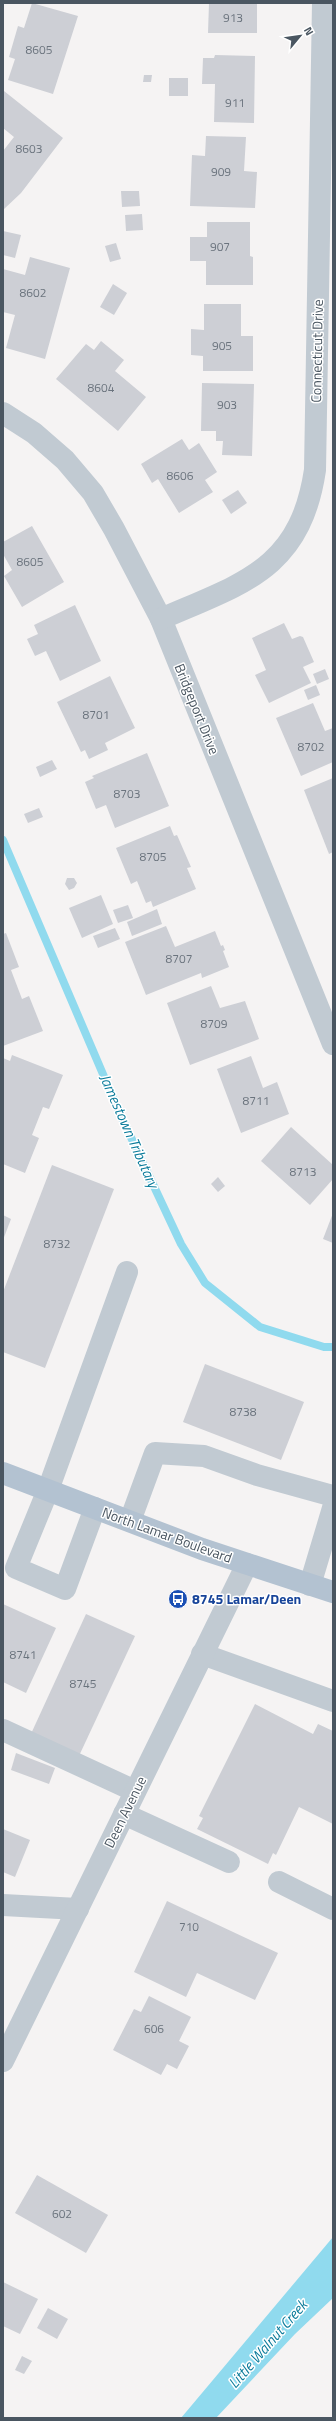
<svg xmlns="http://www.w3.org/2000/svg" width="336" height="2421" font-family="'Titillium Web',sans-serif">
  <rect width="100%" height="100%" fill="#f5f3f3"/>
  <!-- water -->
  <polygon fill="#90daee" points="333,2237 333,2298 295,2334 216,2418 181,2418"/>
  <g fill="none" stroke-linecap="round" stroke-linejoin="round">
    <!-- stream -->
    <polyline stroke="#90daee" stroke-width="8" points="3,840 120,1114 181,1244 205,1283 260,1327 324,1347 333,1347"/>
  </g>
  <!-- building -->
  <g fill="#cdcfd5">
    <polygon points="32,3 78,16 53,94 8,80 15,59 9,57 18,26 24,28"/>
    <polygon points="209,3 257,3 257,33 208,33"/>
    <polygon points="215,55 255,56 254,123 214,122 215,84 202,84 203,58 214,58"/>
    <polygon points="144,75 152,75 151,82 143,82"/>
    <rect x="169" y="78" width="19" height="18"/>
    <polygon points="4,91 63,138 21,193 3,210 3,151 14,137 3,128"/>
    <polygon points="206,136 246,137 244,171 257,172 255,208 190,206 192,155 205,156"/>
    <polygon points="121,191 139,191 140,206 122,207"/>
    <polygon points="142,214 143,230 126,231 125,215"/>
    <polygon points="207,222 250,222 250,256 253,257 253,285 206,285 206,261 190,261 190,237 207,237"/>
    <polygon points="3,231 21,235 15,258 3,255"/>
    <polygon points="116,243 121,259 110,262 105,246"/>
    <polygon points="30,257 70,268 45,359 6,348 15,315 3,312 3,269 25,275"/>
    <polygon points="113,284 127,293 114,315 100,307"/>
    <polygon points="204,304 241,304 241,336 253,336 253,371 203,371 203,356 191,355 191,329 204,330"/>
    <polygon points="101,341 124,360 115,371 146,397 118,431 56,379 86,344 94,350"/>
    <polygon points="202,383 254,384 252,456 222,455 223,441 216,441 216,431 201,431"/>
    <polygon points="182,439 189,450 199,443 217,472 205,480 213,492 179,513 158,479 152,483 141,464"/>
    <polygon points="238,490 247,503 231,514 222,500"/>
    <polygon points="32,526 64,582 22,607 4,576 12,570 3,554 3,542"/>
    <polygon points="75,605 101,661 60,681 46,651 35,656 27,639 38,634 34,625"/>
    <polygon points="284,623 292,639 300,636 303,637 314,662 303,667 311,683 269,703 255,675 266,670 252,638"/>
    <polygon points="325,669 329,679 317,684 313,674"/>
    <polygon points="110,676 135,728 105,743 108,750 89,759 85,750 81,752 57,702"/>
    <polygon points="316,685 320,695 308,700 304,690"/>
    <polygon points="313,703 325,731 333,728 333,762 301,776 276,718"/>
    <polygon points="147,753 169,806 115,828 106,805 96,809 85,782 94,778 92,776"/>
    <polygon points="52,760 57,769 40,777 36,767"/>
    <polygon points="333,778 333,852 329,854 304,790"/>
    <polygon points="39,808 43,817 28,823 24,814"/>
    <polygon points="170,826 174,836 177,835 191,867 187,868 196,889 153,907 151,901 146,903 137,881 131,884 116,848"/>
    <polygon points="67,878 74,878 77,883 74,888 69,890 65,884"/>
    <polygon points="101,895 113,924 82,938 69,908"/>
    <polygon points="128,905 133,918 118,923 113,910"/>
    <polygon points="157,909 162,924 132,936 127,922"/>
    <polygon points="166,926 175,947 215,931 221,946 223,945 225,950 223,951 229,967 202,978 201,973 146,995 125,942"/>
    <polygon points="115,928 120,939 98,948 93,936"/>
    <polygon points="6,933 19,967 11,970 22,999 29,996 43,1031 3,1046 3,934"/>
    <polygon points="211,986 220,1008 245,1001 259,1039 190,1065 167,1003"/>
    <polygon points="12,1055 63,1075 49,1109 43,1107 32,1135 39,1138 25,1173 3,1164 3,1058 10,1061"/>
    <polygon points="251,1056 263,1088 277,1082 289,1114 241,1133 217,1069"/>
    <polygon points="291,1127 333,1165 333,1179 310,1205 261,1161"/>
    <polygon points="52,1165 114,1189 45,1368 3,1352 3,1292"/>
    <polygon points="218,1177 225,1186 218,1192 211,1184"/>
    <polygon points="333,1213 333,1243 323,1239"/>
    <polygon points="3,1215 11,1219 3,1240"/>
    <polygon points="205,1364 304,1402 281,1460 183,1422"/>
    <polygon points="3,1604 56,1628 26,1693 3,1682"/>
    <polygon points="86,1614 135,1636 78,1758 30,1736"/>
    <polygon points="255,1704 313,1734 318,1724 333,1731 333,1824 299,1807 276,1855 273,1853 268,1864 197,1829 203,1818 199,1816"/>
    <polygon points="16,1753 55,1768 49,1784 11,1770"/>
    <polygon points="3,1829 30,1840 15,1877 3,1872"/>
    <polygon points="167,1901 278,1953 255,2000 197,1973 186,1997 134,1972"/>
    <polygon points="149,1996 191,2017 179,2041 189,2046 177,2069 167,2064 161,2075 113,2050 134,2009 141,2012"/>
    <polygon points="37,2175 108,2215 86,2253 15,2213"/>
    <polygon points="3,2282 38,2299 20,2334 3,2326"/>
    <polygon points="48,2308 68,2319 57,2339 37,2328"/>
    <polygon points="22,2356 32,2361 24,2374 15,2370"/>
  </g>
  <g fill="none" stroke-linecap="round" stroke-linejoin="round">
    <!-- minor -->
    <g stroke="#c1cad2" stroke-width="22">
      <polyline points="3,413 34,433 65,460 93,493 114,529 161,619 333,1044"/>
      <path d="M 161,619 C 243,583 300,570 315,470 L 323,3"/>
      <polyline points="95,1508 65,1589 16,1568 48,1490 127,1272"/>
      <polyline points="130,1521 155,1453 204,1456 257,1475 333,1496"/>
      <polyline points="310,1585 333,1508"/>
      <polyline points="202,1654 333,1701"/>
      <polyline points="3,1730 135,1791"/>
      <polyline points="124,1814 229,1862"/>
      <polyline points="279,1882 333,1909"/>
      <polyline points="3,1905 78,1909"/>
      <polyline points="3,2061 247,1564"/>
    </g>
    <!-- major -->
    <polyline stroke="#b3c2d1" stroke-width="22" points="3,1473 202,1549 333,1592"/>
  </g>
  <!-- icons -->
  <defs>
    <symbol id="bus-disc" viewBox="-11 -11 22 22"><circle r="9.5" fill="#1a4fb4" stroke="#fff"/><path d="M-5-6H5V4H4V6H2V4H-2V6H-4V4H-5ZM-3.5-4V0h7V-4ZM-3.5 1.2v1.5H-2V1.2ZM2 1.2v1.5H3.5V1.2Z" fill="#fff"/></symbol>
  </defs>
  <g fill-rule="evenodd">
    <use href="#bus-disc" x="167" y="1588" width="22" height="22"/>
  </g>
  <g text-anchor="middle" stroke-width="3" stroke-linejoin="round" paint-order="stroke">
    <!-- number labels -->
    <g font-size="12" fill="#6b747e">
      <text x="233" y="22">913</text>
      <text x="39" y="54">8605</text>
      <text x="235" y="107">911</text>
      <text x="29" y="153">8603</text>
      <text x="221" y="176">909</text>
      <text x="220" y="251">907</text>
      <text x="33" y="297">8602</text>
      <text x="222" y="350">905</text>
      <text x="101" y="392">8604</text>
      <text x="227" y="409">903</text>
      <text x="180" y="480">8606</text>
      <text x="30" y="566">8605</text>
      <text x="96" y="719">8701</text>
      <text x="311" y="751">8702</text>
      <text x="127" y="798">8703</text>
      <text x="153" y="861">8705</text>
      <text x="179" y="963">8707</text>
      <text x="214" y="1028">8709</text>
      <text x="256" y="1105">8711</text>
      <text x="303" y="1176">8713</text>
      <text x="57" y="1248">8732</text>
      <text x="243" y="1416">8738</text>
      <text x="23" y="1659">8741</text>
      <text x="83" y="1688">8745</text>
      <text x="189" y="1931">710</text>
      <text x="154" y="2033">606</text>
      <text x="62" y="2218">602</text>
    </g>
    <!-- street labels -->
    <g font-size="14" fill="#4a5661" stroke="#fff">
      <text transform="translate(317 351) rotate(-89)" y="5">Connecticut Drive</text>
      <text transform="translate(197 709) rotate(68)" y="5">Bridgeport Drive</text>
      <text transform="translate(167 1535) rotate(20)" y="5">North Lamar Boulevard</text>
      <text transform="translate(125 1812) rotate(-64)" y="5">Deen Avenue</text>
    </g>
    <!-- transit labels -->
    <g font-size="14" font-weight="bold" fill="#164399" stroke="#fff" text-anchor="start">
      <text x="192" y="1604">8745 Lamar/Deen</text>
    </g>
    <!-- water labels -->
    <g font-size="15" font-style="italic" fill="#0c7c9b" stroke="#fff">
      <text transform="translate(129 1131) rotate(66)" y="5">Jamestown Tributary</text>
      <text transform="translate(268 2344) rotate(-49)" y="5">Little Walnut Creek</text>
    </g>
  </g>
  <!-- border -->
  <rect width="336" height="2421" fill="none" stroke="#4a5661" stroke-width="8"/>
  <!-- north arrow -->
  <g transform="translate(300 36) rotate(61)" stroke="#ffffff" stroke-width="3" paint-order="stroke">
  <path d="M0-3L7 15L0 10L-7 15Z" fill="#4a5661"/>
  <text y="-6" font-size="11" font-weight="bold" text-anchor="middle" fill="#4a5661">N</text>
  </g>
</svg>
